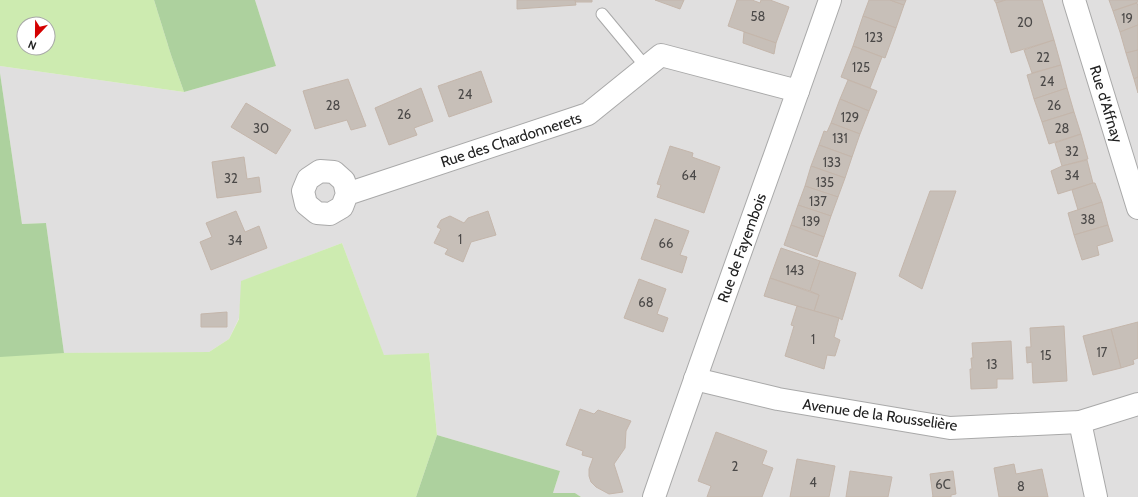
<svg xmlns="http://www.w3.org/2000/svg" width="1138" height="497" font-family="Cabin,sans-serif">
  <rect width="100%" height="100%" fill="#f2efe9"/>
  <!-- residential -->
  <polygon fill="#e0dfdf" points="255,0 1138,0 1138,497 581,497 575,493 553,493 560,471 437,435 429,353 384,356 342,243 242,281 239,318 229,339 209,352 64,353 46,223 22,224 0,73 0,66 184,92 276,66"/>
  <!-- grass -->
  <g fill="#cdebb0" fill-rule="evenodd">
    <path d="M 0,0 L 154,0 L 171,55 L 184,92 L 0,66 ZM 24,24 L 48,24 L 48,48 L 24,48 Z"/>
    <polygon points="342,243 384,355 429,353 437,435 416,497 0,497 0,355 45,353 209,352 229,339 239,319 241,281"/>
  </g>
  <!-- forest -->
  <g fill="#add19e">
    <polygon points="154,0 255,0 276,66 184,92 171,55"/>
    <polygon points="0,73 22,224 46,223 64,353 0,357"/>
    <polygon points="437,435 560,471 553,493 575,493 581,497 416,497"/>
  </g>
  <!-- building -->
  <g fill="#c7bfb8" stroke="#c4b6ab">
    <polygon points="517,0 575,0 576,5 517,9"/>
    <polygon points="575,0 592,0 592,2 576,2"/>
    <polygon points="655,0 684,0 680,9"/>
    <polygon points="737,0 752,0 760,3 761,0 770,0 789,7 776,43 728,26"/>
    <polygon points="869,0 890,0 904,5 896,28 863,16"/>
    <polygon points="890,0 906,0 904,5"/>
    <polygon points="994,0 1006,0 996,3"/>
    <polygon points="1006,0 1042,0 1054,40 1011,53 996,3"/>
    <polygon points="1109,0 1138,0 1138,2 1113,11"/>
    <polygon points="1137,3 1138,6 1138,25 1120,32 1113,11"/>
    <polygon points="863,16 896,28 885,58 853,46"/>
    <polygon points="1138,25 1138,50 1126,53 1120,32"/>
    <polygon points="744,32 776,43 774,54 743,43"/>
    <polygon points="1054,40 1061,65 1032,73 1024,50"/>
    <polygon points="853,46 882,57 870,88 841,77"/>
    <polygon points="1138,50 1138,77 1134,79 1126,53"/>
    <polygon points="1061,65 1067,88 1034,99 1027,75"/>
    <polygon points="481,71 492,102 449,117 438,86"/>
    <polygon points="1138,77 1138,93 1134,79"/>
    <polygon points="348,79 366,126 351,130 347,120 315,129 303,91"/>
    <polygon points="848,80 877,91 869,111 840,99"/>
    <polygon points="421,88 433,121 414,128 417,135 389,145 375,108"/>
    <polygon points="1067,88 1074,112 1042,122 1034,99"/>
    <polygon points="840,99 869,111 860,134 831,123"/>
    <polygon points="246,103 291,130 276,154 231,127"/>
    <polygon points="1074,112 1081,134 1049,144 1042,122"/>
    <polygon points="831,123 860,134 852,157 819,145 824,131 827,132"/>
    <polygon points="1081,134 1088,159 1062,166 1055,143"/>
    <polygon points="819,145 852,157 845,178 811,166"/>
    <polygon points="670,146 693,153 692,157 720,167 704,213 657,197 661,185 657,184"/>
    <polygon points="244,157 247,179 259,177 261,192 217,198 212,162"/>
    <polygon points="1087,160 1093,183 1058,194 1051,171 1062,166"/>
    <polygon points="811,166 845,178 838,197 805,186"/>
    <polygon points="1093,183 1095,183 1102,202 1078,210 1072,190"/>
    <polygon points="805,186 838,197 831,216 798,205"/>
    <polygon points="930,191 956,191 922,289 899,276"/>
    <polygon points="1102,202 1108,225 1074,235 1068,213"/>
    <polygon points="798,205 831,216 824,237 791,225"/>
    <polygon points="236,211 245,232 259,226 267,248 211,270 200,242 212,237 206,223"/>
    <polygon points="488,211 496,235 471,242 463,262 445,254 448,249 434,243 441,229 437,227 441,220 450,216 464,223 468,218"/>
    <polygon points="655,219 689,231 680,255 687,257 682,273 641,259"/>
    <polygon points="791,225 824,237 817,257 784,245"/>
    <polygon points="1108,225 1113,241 1097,246 1099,255 1082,260 1074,235"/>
    <polygon points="781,248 820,261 810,291 770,278"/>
    <polygon points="820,261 856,273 842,320 839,318 814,311 819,295 810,291"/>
    <polygon points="770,278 819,295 814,311 764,296"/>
    <polygon points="639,279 666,289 657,314 668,318 663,332 624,318"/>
    <polygon points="797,306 839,318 834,337 840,340 835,356 827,355 824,369 785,356 794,326 791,325"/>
    <polygon points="227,312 227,327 201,327 201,314"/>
    <polygon points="1138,322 1138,358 1133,360 1134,364 1121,368 1111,329"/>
    <polygon points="1064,326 1067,381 1033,383 1032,362 1027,363 1026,347 1031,347 1030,328"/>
    <polygon points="1111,329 1121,368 1093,375 1083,336"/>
    <polygon points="1011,341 1013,379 997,379 997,388 971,389 970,369 972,369 971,358 973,358 972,343"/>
    <polygon points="580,409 594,414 598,410 631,421 626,431 625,448 614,464 623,492 609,494 596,487 591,482 589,476 589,469 593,458 582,455 583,451 566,445"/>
    <polygon points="716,432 767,451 762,464 773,468 762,497 707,497 711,486 698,481"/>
    <polygon points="797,459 835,466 829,497 790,497"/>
    <polygon points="1014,464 1016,474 1042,469 1048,497 999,497 994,468"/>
    <polygon points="850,471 892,477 888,497 846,497"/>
    <polygon points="953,471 956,494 951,495 951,497 932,497 933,497 930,474"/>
  </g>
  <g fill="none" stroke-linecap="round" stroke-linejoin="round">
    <defs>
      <polyline id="lane" points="602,14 646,67"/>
      <g id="street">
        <polyline points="1074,0 1138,208"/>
        <polyline points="347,194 344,181 334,172 320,171 308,179 303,191 306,204 317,213 330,214 342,207 347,194 588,114 661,55 798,91"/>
        <polyline points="695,379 778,399 950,428 1080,422 1138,404"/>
        <polyline points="1080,422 1096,497"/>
        <path d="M 654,497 C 711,331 772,166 830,0"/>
      </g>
    </defs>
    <!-- lane casing -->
    <use href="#lane" stroke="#a9a9a9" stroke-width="13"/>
    <!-- street casing -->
    <use href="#street" stroke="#a9a9a9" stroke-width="24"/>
    <!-- lane -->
    <use href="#lane" stroke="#fff" stroke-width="11"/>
    <!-- street -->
    <use href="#street" stroke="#fff" stroke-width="22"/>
  </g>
  <g text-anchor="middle" stroke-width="3" stroke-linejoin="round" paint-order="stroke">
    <!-- number labels -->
    <g font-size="13" fill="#4b4948">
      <text x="758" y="21">58</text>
      <text x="1127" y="23">19</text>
      <text x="1025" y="27">20</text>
      <text x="874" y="42">123</text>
      <text x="1043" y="62">22</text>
      <text x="861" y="72">125</text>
      <text x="1047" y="86">24</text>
      <text x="465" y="99">24</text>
      <text x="333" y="110">28</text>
      <text x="1054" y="110">26</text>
      <text x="404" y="119">26</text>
      <text x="850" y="122">129</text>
      <text x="261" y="133">30</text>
      <text x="1062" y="133">28</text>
      <text x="840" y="143">131</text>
      <text x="1072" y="156">32</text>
      <text x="832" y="167">133</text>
      <text x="689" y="180">64</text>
      <text x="1072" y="180">34</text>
      <text x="231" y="183">32</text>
      <text x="825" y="187">135</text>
      <text x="818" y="206">137</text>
      <text x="1088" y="224">38</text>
      <text x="811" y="226">139</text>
      <text x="460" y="244">1</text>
      <text x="235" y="245">34</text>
      <text x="666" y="248">66</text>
      <text x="795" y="275">143</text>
      <text x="646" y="307">68</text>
      <text x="813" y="344">1</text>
      <text x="1102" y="357">17</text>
      <text x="1046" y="360">15</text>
      <text x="992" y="369">13</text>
      <text x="735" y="471">2</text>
      <text x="813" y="487">4</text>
      <text x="943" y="489">6C</text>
      <text x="1021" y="491">8</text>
    </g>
    <!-- street labels -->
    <g font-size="15" fill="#222" stroke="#fff">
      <text transform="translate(1106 104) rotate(73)" y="5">Rue d'Affnay</text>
      <text transform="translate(511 140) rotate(-18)" y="5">Rue des Chardonnerets</text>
      <text transform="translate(742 248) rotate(-70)" y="5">Rue de Fayembois</text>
      <text transform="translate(880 415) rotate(8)" y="5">Avenue de la Rousselière</text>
    </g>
  </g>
  <!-- north arrow -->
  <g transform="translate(36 36) rotate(202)"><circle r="19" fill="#ffffff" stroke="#a7a7a7"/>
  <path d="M0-3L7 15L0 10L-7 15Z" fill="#d40000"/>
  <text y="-6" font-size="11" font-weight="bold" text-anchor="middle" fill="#222222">N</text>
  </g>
</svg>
